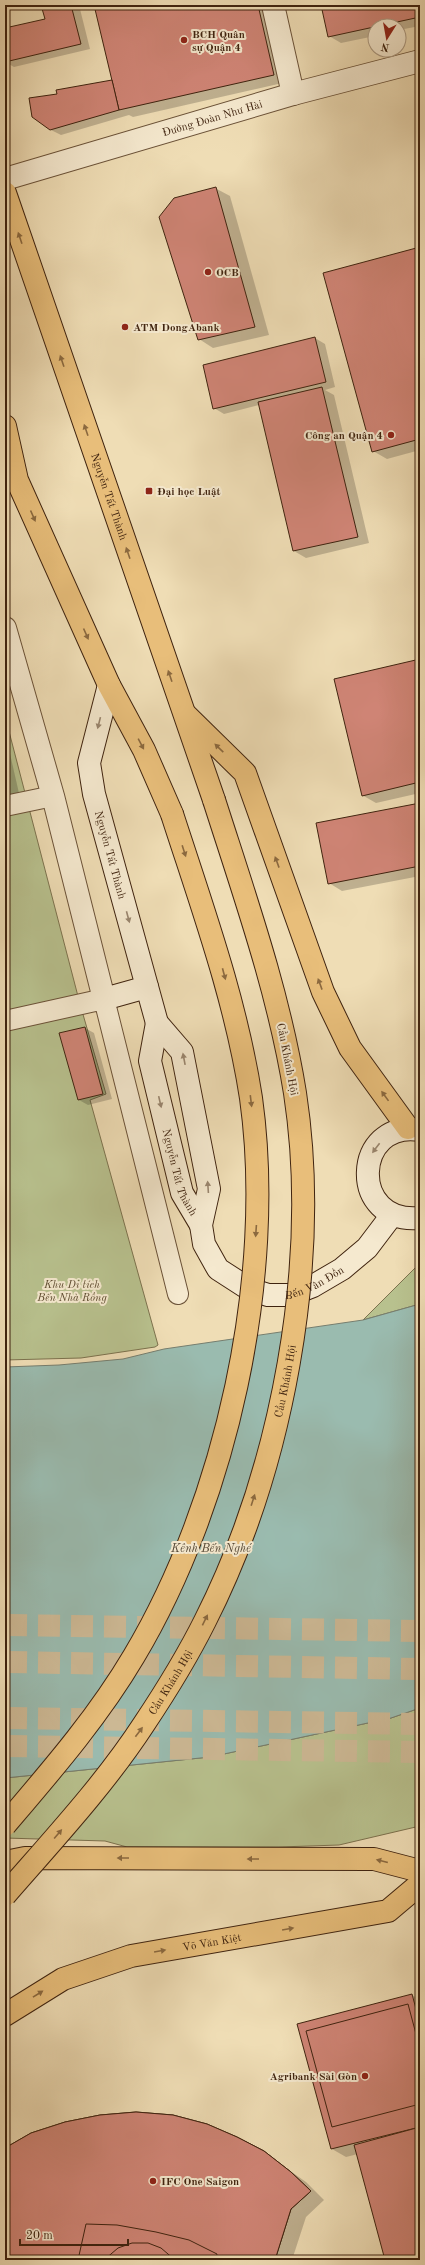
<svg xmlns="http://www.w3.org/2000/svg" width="425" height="2265" font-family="'Old Standard TT',serif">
  <rect width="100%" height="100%" fill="#efddb5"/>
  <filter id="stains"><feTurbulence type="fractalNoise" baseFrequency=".005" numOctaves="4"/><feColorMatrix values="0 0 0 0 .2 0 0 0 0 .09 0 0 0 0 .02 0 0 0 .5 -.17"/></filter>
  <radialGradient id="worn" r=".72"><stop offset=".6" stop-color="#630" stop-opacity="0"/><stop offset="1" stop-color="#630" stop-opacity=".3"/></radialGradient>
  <!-- green -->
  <g fill="#b8c18e" stroke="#7c724e">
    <polygon points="5,716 80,1004 106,1094 90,1100 158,1345 155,1347 81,1358 5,1360"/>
    <polygon points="420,1264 420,1304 363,1320 418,1265"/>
    <polygon points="420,1708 420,1826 339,1845 279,1847 127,1847 105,1841 5,1838 5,1778 210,1757 391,1718"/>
  </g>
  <!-- water -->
  <polygon fill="#9abbaf" stroke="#767e6f" points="420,1304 420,1708 391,1718 210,1757 5,1778 5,1367 59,1365 123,1359 164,1349 363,1320"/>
  <!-- shadow -->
  <g fill="#0003">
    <polygon points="42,5 79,5 90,49 14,67 5,62 5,29 46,19"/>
    <polygon points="95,5 269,5 287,82 133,117 129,115 61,135 51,130 58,95 114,83"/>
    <polygon points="322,5 420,5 420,26 399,30 399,26 375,26 375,36 341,43 329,36"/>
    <polygon points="215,188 230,196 269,335 213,348 199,339"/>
    <polygon points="420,248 420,450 387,459 373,451"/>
    <polygon points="315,338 325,344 335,387 325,390 334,395 369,543 306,558 294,551 259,405 224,414 214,408"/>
    <polygon points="420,660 420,793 376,803 362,795"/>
    <polygon points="5,743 8,745 21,802 5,806"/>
    <polygon points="420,804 420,876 342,891 329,883"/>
    <polygon points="85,1028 94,1033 112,1099 88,1105 79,1100"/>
    <polygon points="412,1995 420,2000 420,2260 386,2260 358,2154 346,2157 332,2149"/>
    <polygon points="5,2149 263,2152 306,2182 324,2200 306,2217 292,2260 5,2260"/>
  </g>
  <!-- building -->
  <g fill="#cf8475" stroke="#3f230f">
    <polygon points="41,5 71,5 81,44 5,62 5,28 45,19"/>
    <polygon points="94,5 258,5 274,75 119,110"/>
    <polygon points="321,5 420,5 420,17 328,37"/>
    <polygon points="112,80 119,110 50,130 32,117 29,98 57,94 56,90"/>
    <polygon points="216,187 255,327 198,340 159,217 174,198"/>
    <polygon points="420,247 420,439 372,452 323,273"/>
    <polygon points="315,337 326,382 213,409 203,365"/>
    <polygon points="322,387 358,537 293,551 258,402"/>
    <polygon points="420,659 420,782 362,796 334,679"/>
    <polygon points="420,803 420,866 328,884 316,823"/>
    <polygon points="85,1027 103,1094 78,1100 59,1033"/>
    <polygon points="412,1994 420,2024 420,2127 331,2149 297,2024"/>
    <polygon points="408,2004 420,2049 420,2104 332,2127 306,2031"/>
    <polygon points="136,2112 173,2115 207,2124 237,2137 264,2151 291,2172 311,2191 291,2209 275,2260 5,2260 5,2148 31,2133 65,2122 100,2115"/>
    <polygon points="136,2112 173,2115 207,2124 237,2137 264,2151 291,2172 311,2191 291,2209 275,2260 5,2260 5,2148 31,2133 65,2122 100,2115"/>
    <polygon points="420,2127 420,2260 385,2260 354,2145"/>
    <polygon points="86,2224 117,2225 156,2232 189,2240 217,2254 216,2260 78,2260"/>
    <polygon points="132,2243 148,2243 161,2248 175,2260 104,2260 118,2248"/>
  </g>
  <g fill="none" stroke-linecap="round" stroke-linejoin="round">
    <!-- primary-tunnel -->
    <g stroke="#ccb894" stroke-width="22" stroke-dasharray="22 11" stroke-linecap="butt">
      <polyline points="5,1625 420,1631"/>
      <polyline points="5,1746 420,1752"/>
    </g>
    <!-- trunk-tunnel -->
    <g stroke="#ccb894" stroke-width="22" stroke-dasharray="22 11" stroke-linecap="butt">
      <polyline points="5,1662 420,1669"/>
      <polyline points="5,1718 420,1724"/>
    </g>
    <defs>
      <g id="service">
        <polyline points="5,806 53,796"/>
        <polyline points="5,1021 104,999 178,1294"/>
      </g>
      <g id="minor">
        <polyline points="273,5 293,94"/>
        <path id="s1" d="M 5,179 L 293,94 L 420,61"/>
        <polyline points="5,628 53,796 104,999"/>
      </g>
      <g id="secondary">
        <path id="s2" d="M 109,685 L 89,763 L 94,794 L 157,1023 L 182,1052 L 209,1189 L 201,1225 L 204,1244 L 218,1269 L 249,1289 L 268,1295 L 290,1295 L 313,1286 L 342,1269 L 367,1248 L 392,1215"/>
        <polyline points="104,999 147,987"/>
        <path id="s3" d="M 157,1023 L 150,1061 L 182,1193 L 201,1225"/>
        <path d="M 420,1130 C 353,1119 348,1225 420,1218"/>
      </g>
      <g id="primary">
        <path id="s4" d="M 5,193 L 214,800"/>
        <polyline points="5,426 17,480 109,685 144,750 172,814"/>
        <polyline points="187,716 245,773 323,992 350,1048 408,1128"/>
        <polyline points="5,1862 25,1858 374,1859 420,1871"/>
        <path id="s5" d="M 5,2015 L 63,1979 L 131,1956 L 388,1911 L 420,1884"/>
      </g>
    </defs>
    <!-- service casing -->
    <use href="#service" stroke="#6b5238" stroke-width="22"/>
    <!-- minor casing -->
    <use href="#minor" stroke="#6b5238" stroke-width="24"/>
    <!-- secondary casing -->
    <use href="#secondary" stroke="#3f230f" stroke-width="24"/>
    <!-- primary casing -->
    <use href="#primary" stroke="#3f230f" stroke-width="24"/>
    <!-- service -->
    <use href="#service" stroke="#f5e9cf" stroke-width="20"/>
    <!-- minor -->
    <use href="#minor" stroke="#f5e9cf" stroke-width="22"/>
    <!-- secondary -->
    <use href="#secondary" stroke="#f5e9cf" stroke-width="22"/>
    <!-- primary -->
    <use href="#primary" stroke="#e8be7a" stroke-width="22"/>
    <defs>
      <g id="primary-bridge">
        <path d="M 5,1825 C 51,1771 98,1717 134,1656 C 226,1502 276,1276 251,1098 C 236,1000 202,907 172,814"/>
        <path id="s6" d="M 5,1895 C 52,1841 105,1784 144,1724 C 166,1691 187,1657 205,1621 C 282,1469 321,1263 295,1093 C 279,993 245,897 214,800"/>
      </g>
    </defs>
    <!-- primary-bridge casing -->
    <use href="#primary-bridge" stroke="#3f230f" stroke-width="24" stroke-linecap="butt"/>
    <!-- primary-bridge -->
    <use href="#primary-bridge" stroke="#e8be7a" stroke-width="22"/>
  </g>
  <!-- one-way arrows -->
  <defs><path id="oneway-solid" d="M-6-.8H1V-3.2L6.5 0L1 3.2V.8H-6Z"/></defs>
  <g fill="#8b693f">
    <use href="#oneway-solid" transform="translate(20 238) rotate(-109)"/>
    <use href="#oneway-solid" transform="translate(62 361) rotate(-109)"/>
    <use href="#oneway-solid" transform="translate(86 430) rotate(-109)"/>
    <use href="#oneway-solid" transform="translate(33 516) rotate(66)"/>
    <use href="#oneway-solid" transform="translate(128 553) rotate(-109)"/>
    <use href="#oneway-solid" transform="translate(86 634) rotate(66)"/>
    <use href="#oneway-solid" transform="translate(170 676) rotate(-109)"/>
    <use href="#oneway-solid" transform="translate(141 744) rotate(62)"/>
    <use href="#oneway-solid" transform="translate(219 748) rotate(-136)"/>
    <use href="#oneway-solid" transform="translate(184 851) rotate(72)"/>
    <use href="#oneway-solid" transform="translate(277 862) rotate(-110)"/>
    <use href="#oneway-solid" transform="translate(224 974) rotate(75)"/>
    <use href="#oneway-solid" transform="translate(320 984) rotate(-110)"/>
    <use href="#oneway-solid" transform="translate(385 1096) rotate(-126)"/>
    <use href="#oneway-solid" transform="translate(251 1101) rotate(83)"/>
    <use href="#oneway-solid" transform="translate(256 1231) rotate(94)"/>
    <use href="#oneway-solid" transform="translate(253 1500) rotate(-72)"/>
    <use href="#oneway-solid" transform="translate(205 1620) rotate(-64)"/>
    <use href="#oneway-solid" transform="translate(139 1732) rotate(-53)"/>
    <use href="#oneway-solid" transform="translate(58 1834) rotate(-50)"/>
    <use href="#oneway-solid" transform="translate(123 1858) rotate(-180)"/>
    <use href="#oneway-solid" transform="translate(253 1859) rotate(-180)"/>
    <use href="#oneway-solid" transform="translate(382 1861) rotate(-166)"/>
    <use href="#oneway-solid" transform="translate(288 1929) rotate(-10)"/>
    <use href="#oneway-solid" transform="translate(160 1951) rotate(-10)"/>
    <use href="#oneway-solid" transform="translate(38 1994) rotate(-32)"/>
  </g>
  <g fill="#9a866f">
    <use href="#oneway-solid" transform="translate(99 723) rotate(104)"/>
    <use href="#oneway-solid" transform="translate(128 917) rotate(75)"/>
    <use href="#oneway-solid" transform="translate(184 1059) rotate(-101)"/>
    <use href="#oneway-solid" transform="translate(160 1102) rotate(77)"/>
    <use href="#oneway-solid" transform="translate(376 1148) rotate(127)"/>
    <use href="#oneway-solid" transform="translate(208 1187) rotate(-94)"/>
  </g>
  <!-- markers -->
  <g fill="#8f2418" stroke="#f5e9cf" stroke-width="1.5">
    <circle cx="184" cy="40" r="4"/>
    <circle cx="208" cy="272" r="4"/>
    <circle cx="125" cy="327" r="4"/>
    <circle cx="391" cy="435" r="4"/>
    <rect x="145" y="487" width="8" height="8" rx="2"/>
    <circle cx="365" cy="2076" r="4"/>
    <circle cx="153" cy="2181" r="4"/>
  </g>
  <g text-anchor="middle" stroke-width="4" stroke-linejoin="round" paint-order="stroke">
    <!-- poi labels -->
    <g font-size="11" font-weight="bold" fill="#3f230f" stroke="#f5e9cf" text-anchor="start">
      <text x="192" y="38">BCH Quân<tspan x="192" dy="13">sự Quận 4</tspan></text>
      <text x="216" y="276">OCB</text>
      <text x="133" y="331">ATM DongAbank</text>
      <text x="383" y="439" text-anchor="end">Công an Quận 4</text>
      <text x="157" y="495">Đại học Luật</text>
      <text x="357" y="2080" text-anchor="end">Agribank Sài Gòn</text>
      <text x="161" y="2185">IFC One Saigon</text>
    </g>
    <!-- street labels -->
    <g font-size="11" fill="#3f230f" stroke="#f5e9cf">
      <text dy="4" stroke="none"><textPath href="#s1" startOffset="216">Đường Đoàn Như Hài</textPath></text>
      <text dy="4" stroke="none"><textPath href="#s4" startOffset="321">Nguyễn Tất Thành</textPath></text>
      <text dy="4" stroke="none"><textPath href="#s2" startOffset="175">Nguyễn Tất Thành</textPath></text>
      <text transform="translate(288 1059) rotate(79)" y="4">Cầu Khánh Hội</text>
      <text dy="4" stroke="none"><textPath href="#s3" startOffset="154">Nguyễn Tất Thành</textPath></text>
      <text dy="4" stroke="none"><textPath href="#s2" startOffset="718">Bến Vân Đồn</textPath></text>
      <text dy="4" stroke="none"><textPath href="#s6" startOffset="594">Cầu Khánh Hội</textPath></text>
      <text dy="4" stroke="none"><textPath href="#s6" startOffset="270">Cầu Khánh Hội</textPath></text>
      <text dy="4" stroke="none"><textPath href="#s5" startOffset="222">Võ Văn Kiệt</textPath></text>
    </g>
    <!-- park labels -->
    <g font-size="11" font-style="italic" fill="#5d4a2f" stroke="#f5e9cf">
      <text x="72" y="1288">Khu Di tích<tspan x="72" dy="13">Bến Nhà Rồng</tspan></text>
    </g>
    <!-- water labels -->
    <g font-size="12" font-style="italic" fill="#564937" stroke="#f5e9cf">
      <text x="211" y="1552">Kênh Bến Nghé</text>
    </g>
  </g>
  <!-- margin -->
  <rect width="425" height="2265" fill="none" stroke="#efddb5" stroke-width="20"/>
  <rect x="6" y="6" width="413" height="2253" fill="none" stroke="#3f230f" stroke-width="2"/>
  <rect x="10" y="10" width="405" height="2245" fill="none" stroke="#3f230f"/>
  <!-- north arrow -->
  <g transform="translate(387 38) rotate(191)"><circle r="19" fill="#f5e9cf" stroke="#ac9a82"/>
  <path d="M0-3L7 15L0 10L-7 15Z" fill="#8f2418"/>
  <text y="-6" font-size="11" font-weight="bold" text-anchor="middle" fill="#3f230f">N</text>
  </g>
  <!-- scale -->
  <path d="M20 2239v6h108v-6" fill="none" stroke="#3f230f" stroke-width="2"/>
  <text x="26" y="2239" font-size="12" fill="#3f230f" stroke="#f5e9cf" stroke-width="3" paint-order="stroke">20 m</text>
  <rect width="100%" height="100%" filter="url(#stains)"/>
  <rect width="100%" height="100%" fill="url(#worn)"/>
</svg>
